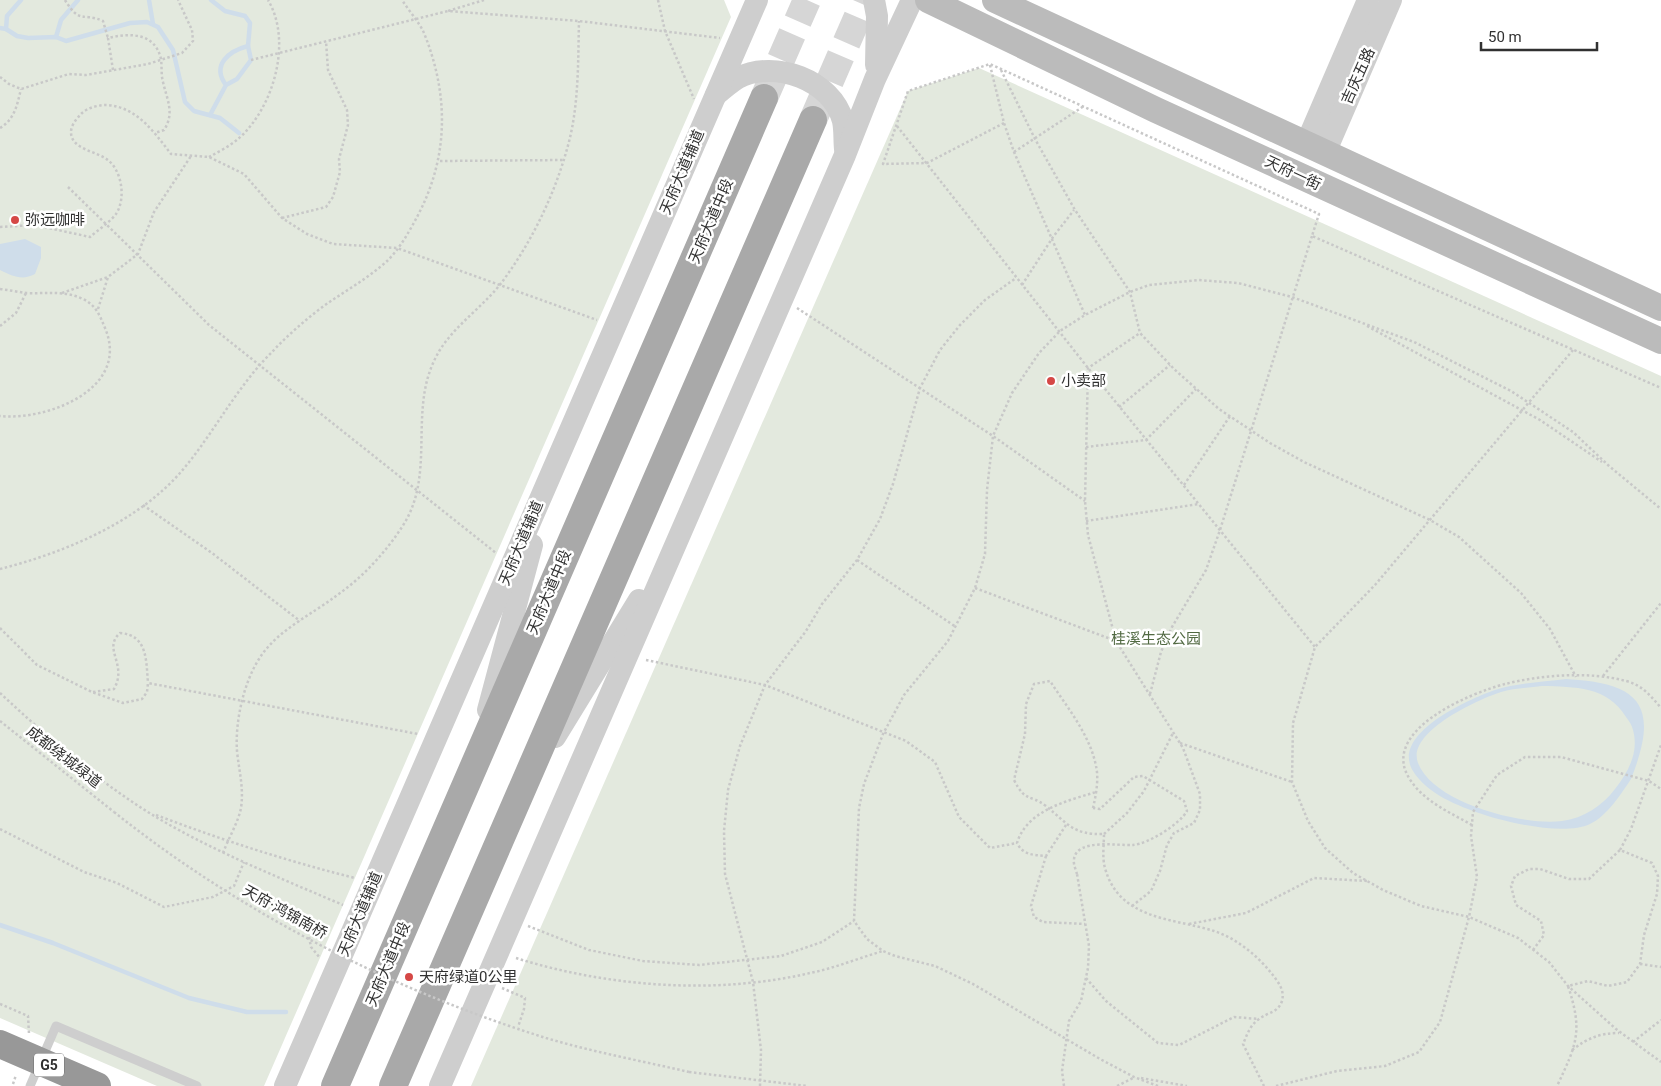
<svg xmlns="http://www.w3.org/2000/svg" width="1661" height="1086" font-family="Roboto,'Noto Sans SC',sans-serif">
  <rect width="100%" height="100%" fill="#fff"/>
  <!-- green -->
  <g fill="#e3e9de">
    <polygon points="0,0 724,0 731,17 264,1086 157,1086 0,1018"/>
    <polygon points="979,68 1661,376 1661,1086 471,1086 908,91"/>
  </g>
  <!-- water -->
  <g fill="#cfddea" fill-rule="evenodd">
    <path d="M 25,239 L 41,247 L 41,258 L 35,274 C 22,281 12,276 0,270 L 0,244 Z"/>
    <path d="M 1566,679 C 1639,683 1661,704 1631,779 C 1621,794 1607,816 1590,824 C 1565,836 1508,823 1482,814 C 1458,806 1427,794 1413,771 C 1390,734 1469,699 1495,690 C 1518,683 1542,682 1566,679 ZM 1542,686 C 1575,687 1607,686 1626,717 C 1629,721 1632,725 1633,730 C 1639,752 1629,771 1615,789 C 1602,806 1584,818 1562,821 C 1523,826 1433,803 1418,763 C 1406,732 1479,699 1501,692 C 1513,688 1529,688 1542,686 Z"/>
  </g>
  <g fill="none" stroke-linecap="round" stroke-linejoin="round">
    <!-- stream -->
    <g stroke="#cfddea" stroke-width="4.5">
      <polyline points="149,0 153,24"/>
      <polyline points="211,0 225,11 245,16 250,23 248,46"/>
      <polyline points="0,28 6,29 17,36 28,38 56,37 66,41 130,23 147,22 158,27 173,50 185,102 194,111 220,118 239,133"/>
      <polyline points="6,29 7,16 21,0"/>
      <polyline points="56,37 61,20 78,0"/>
      <path d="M 210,115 L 226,85 L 237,79 L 251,60 L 248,46 C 229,51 211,65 226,85"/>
      <polyline points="0,925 53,943 189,998 247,1012 286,1012"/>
    </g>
    <!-- primary-tunnel -->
    <g stroke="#d6d6d6" stroke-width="28" stroke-dasharray="28 14" stroke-linecap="butt">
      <polyline points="764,98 807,0"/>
      <polyline points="813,120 865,0"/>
    </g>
    <!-- path -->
    <g stroke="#c8c8c8" stroke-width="2.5" stroke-dasharray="2.5 2.5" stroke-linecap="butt">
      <path d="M 65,0 C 80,25 83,12 103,21 L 108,38"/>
      <polyline points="484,0 448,11 579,21 720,38"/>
      <polyline points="658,0 665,31 694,99"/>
      <polyline points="251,60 448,11"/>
      <polyline points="990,65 1004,123 1014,152 1085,315"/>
      <path d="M 113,70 L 108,38 C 129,33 155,32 161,59 C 162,67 161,75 163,82 C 167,100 175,113 164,130 L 155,133"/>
      <polyline points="1001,70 1035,139 1075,210 1130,292 1140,333 1174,369 1219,409 1270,443 1304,462 1430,520 1459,537 1521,593 1550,629 1576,677"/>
      <polyline points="0,77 9,84 21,89 69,74 86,75 148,64 182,53 193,41 192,30 178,0"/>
      <polyline points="1004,123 927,163 883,164 908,91 990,64 1319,214 1312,236 1661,388"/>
      <polyline points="897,126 1088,368 1315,647"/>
      <path d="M 0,128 C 15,119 17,105 21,89"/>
      <polyline points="1014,152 1084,106"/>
      <path d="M 209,157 C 218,152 230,146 238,139 C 273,109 293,42 268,0"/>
      <polyline points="440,161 564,160"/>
      <polyline points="68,187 209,325 496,553"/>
      <polyline points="282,218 326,207 333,197 340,172 339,159 348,125 347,110 328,70 326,41"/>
      <path d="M 0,227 L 35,225 L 90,237 C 98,230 110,222 116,214 C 126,199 122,172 109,161 C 98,151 71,150 71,132 C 71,125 77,118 82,113 C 89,107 99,105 107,105 C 137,107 154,132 171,154 L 209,157 L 244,174 L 282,218 L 307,234 L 333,244 L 397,248 L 597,320"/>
      <polyline points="1022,285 1053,237 1074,210"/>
      <path d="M 0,289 C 9,290 18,292 26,293 C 46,294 64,290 83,299 C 96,305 100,316 105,328 C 131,389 47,421 0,416"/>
      <polyline points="62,293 108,277"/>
      <polyline points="797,308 993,436 1085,501"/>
      <polyline points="98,309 108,277 138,254 154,212 191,156"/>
      <polyline points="0,326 16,313 26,293"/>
      <polyline points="1367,326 1540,420 1602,462"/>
      <polyline points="1573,350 1375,585 1315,647 1293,723 1292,782 1308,821 1325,848 1353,873 1383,890 1421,906 1469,917 1518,938 1549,962 1568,986 1616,1029 1661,1062"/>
      <polyline points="1119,407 1170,365"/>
      <polyline points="1086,447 1146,440 1196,389"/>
      <polyline points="1184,485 1230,416"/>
      <polyline points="143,505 212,553 300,621"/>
      <polyline points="1086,521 1199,504"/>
      <polyline points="857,560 956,627"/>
      <path d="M 0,569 C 63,553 136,523 180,473 C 213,435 235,389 271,353 C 288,335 307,318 328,303 C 347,290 368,278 386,262 C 399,250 409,232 417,217 C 449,157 449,95 424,33 C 419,22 409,11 402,0"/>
      <polyline points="975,588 1116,641"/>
      <polyline points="0,628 37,665 92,692 123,703 142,699 147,692 148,683 418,734"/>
      <polyline points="646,660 765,685 906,741 935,762 959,817 990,848 1017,843"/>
      <polyline points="1603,676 1661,603"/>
      <path d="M 93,692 L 114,689 C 128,664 102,649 120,633 C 148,635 146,661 148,683"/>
      <path d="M 0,693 C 54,743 112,794 177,829 C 230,858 287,881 343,905"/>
      <polyline points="1150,694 1161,652 1172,627 1206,570 1220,530 1312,236"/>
      <polyline points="0,721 114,812"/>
      <polyline points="1180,743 1292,782"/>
      <path d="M 1093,808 C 1096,795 1099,779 1096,766 C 1090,735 1067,707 1050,681 L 1034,684 L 1026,704 L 1025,734 L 1014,780 C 1026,803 1028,793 1046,806 C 1068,824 1073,835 1104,834 C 1104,844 1102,858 1105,868 C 1119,920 1173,918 1214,931 C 1236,938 1258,956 1272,974 C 1278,982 1285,990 1282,1001 C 1278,1013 1268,1012 1259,1019 C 1250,1025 1247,1035 1243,1044 L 1264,1086"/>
      <path d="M 156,815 C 222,840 287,861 355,878"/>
      <path d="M 1066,825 L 1046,856 C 1033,855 1023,855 1017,843 C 1027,810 1067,801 1096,792"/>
      <path d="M 1472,825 C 1451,813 1425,802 1411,781 C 1376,732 1470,693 1505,684 C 1541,675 1589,671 1626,681 C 1642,685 1651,696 1661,708"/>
      <polyline points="0,829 84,872 117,883 164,907 213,897 234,886 244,862"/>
      <polyline points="1104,834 1127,813 1144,791 1173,733"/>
      <polyline points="1620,850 1631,829 1661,745"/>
      <path d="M 223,853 C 228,839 238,823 241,808 C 244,788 239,771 237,751 C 235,723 243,684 259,659 C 276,631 311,615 336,596 C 362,578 385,553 402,527 C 436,476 409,414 434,361 C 449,328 481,310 502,282 C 531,243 554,196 567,149 C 579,108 578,63 579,21"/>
      <polyline points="1046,856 1031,906 1034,917 1043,922 1085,924"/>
      <polyline points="1132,906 1151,891 1160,871 1167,845 1174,833 1194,823 1200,810 1200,794 1183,748 1116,641 1088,535 1085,501 1088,368 1140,333"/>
      <polyline points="1189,924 1246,913 1314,878 1367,881"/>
      <polyline points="528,926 589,950 643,961 699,965 781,956 822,942 854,921"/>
      <polyline points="309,937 311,947 320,958"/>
      <path d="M 1533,950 L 1544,935 L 1541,921 L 1516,905 L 1511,886 L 1515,876 L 1529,869 L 1540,869 L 1569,879 L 1589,879 L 1620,850 L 1652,863 L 1658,876 L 1657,894 L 1644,935 L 1640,964 L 1627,982 L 1608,986 L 1588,981 L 1568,986 C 1583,1031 1577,1044 1557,1086"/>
      <path d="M 516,958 C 608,987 716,995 810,973 C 835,968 859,958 883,951"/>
      <polyline points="1640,964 1661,967"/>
      <polyline points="1086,978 1106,1001 1158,1043 1179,1045 1234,1017 1259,1019"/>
      <polyline points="502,988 525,998 524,1009 518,1027"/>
      <polyline points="0,1004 28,1016 29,1034"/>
      <polyline points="1633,1042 1661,1020"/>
      <path d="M 1572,1050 C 1588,1038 1600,1033 1619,1033"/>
      <polyline points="689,1072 807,1086"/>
      <polyline points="1141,1078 1187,1086"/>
      <polyline points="13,1084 16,1075"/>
      <polyline points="760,1086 761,1050 753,982 725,874 724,831 728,790 740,746 765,685 806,631 822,604 857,560 880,519 893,484 920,388 940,350 960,325 985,300 1016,278"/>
      <polyline points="1064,1086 1062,1071 1069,1021 1081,1001 1088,968 1089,946 1077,874"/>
      <polyline points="1117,1086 1135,1077"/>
      <polyline points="1158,1086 1134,1077 1100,1059 973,984 935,966 895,956 883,951 867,939 854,921 859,808 864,784 883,734 904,695 948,641 975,588 985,554 987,490 993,436 1012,393 1039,353 1060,331 1085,315 1130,292 1149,285 1198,280 1238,283 1292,297 1414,342 1511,391 1573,432 1609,466 1661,509"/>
      <polyline points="1276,1086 1337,1071 1385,1066 1419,1052 1440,1022 1469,917 1477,877 1471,836 1473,812 1497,775 1525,757 1561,757 1649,781 1661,789"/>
    </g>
    <!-- service -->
    <polyline stroke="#cecece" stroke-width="9" points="30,1086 56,1026 197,1086"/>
    <!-- tertiary -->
    <g stroke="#cecece" stroke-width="22">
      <polyline points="874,0 877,16 876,65"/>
      <path d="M 716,95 C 723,89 730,83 738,78 C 775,59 832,80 843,121 C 845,130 844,140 845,149"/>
      <polyline points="1306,144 1368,0"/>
      <polyline points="1325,153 1391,0"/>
      <polyline points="488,710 532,545"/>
      <polyline points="555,737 639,600"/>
      <polyline points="285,1086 757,0"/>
      <polyline points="440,1086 845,155 875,79 912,0"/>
    </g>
    <!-- secondary -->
    <g stroke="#bbb" stroke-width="26">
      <polyline points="928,0 1156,110 1661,341"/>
      <polyline points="995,0 1661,308"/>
    </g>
    <!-- primary -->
    <g stroke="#a9a9a9" stroke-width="28">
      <polyline points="335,1086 764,98"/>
      <polyline points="393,1086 813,120"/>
    </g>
    <!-- path-bridge -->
    <g stroke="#c8c8c8" stroke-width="2.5" stroke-dasharray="2.5 2.5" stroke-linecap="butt">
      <path d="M 114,812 C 241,913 392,990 546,1038 C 593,1052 642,1061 689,1072"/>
      <path d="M 1077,874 C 1076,870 1073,864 1074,859 C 1077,838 1118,846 1133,845 C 1148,844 1180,824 1187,811 L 1184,801 L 1143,776 L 1134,777 L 1100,809 L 1093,808"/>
    </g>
    <!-- motorway-bridge -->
    <polyline stroke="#989898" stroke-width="28" points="0,1044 97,1086"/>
  </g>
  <!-- markers -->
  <g fill="#d54846" stroke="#fff" stroke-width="2">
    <circle cx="15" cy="220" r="5"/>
    <circle cx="1051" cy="381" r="5"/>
    <circle cx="409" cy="977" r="5"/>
  </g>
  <g text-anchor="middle" stroke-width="5" stroke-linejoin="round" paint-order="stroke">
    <!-- shield labels -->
    <rect fill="#fff" stroke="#6f6f6f" stroke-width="1" x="34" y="1053.5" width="30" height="23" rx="4"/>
    <g font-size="14" font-weight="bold" fill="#313131">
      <text x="49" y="1070">G5</text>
    </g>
    <!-- street labels -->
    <g font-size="15" fill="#313131" stroke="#fff">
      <text transform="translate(1358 76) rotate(-66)" y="5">吉庆五路</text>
      <text transform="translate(682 172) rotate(-67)" y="5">天府大道辅道</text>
      <text transform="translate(1293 173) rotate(25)" y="5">天府一街</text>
      <text transform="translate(711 221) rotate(-67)" y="5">天府大道中段</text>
      <text transform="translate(521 543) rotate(-67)" y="5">天府大道辅道</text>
      <text transform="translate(549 592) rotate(-67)" y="5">天府大道中段</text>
      <text transform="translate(64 757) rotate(38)" y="5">成都绕城绿道</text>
      <text transform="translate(285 912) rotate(29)" y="5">天府·鸿锦南桥</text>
      <text transform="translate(360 914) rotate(-67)" y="5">天府大道辅道</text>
      <text transform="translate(388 964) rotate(-67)" y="5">天府大道中段</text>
    </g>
    <!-- poi labels -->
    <g font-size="15" fill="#313131" stroke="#fff" text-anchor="start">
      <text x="25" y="225">弥远咖啡</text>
      <text x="1061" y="386">小卖部</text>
      <text x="419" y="982">天府绿道0公里</text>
    </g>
    <!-- park labels -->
    <g font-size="15" fill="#516942" stroke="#fff">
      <text x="1156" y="644">桂溪生态公园</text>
    </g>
  </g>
  <!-- scale -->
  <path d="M1481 42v8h116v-8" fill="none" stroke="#313131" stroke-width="2.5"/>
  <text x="1488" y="42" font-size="15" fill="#313131" stroke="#ffffff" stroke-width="4" paint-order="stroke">50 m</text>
</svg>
